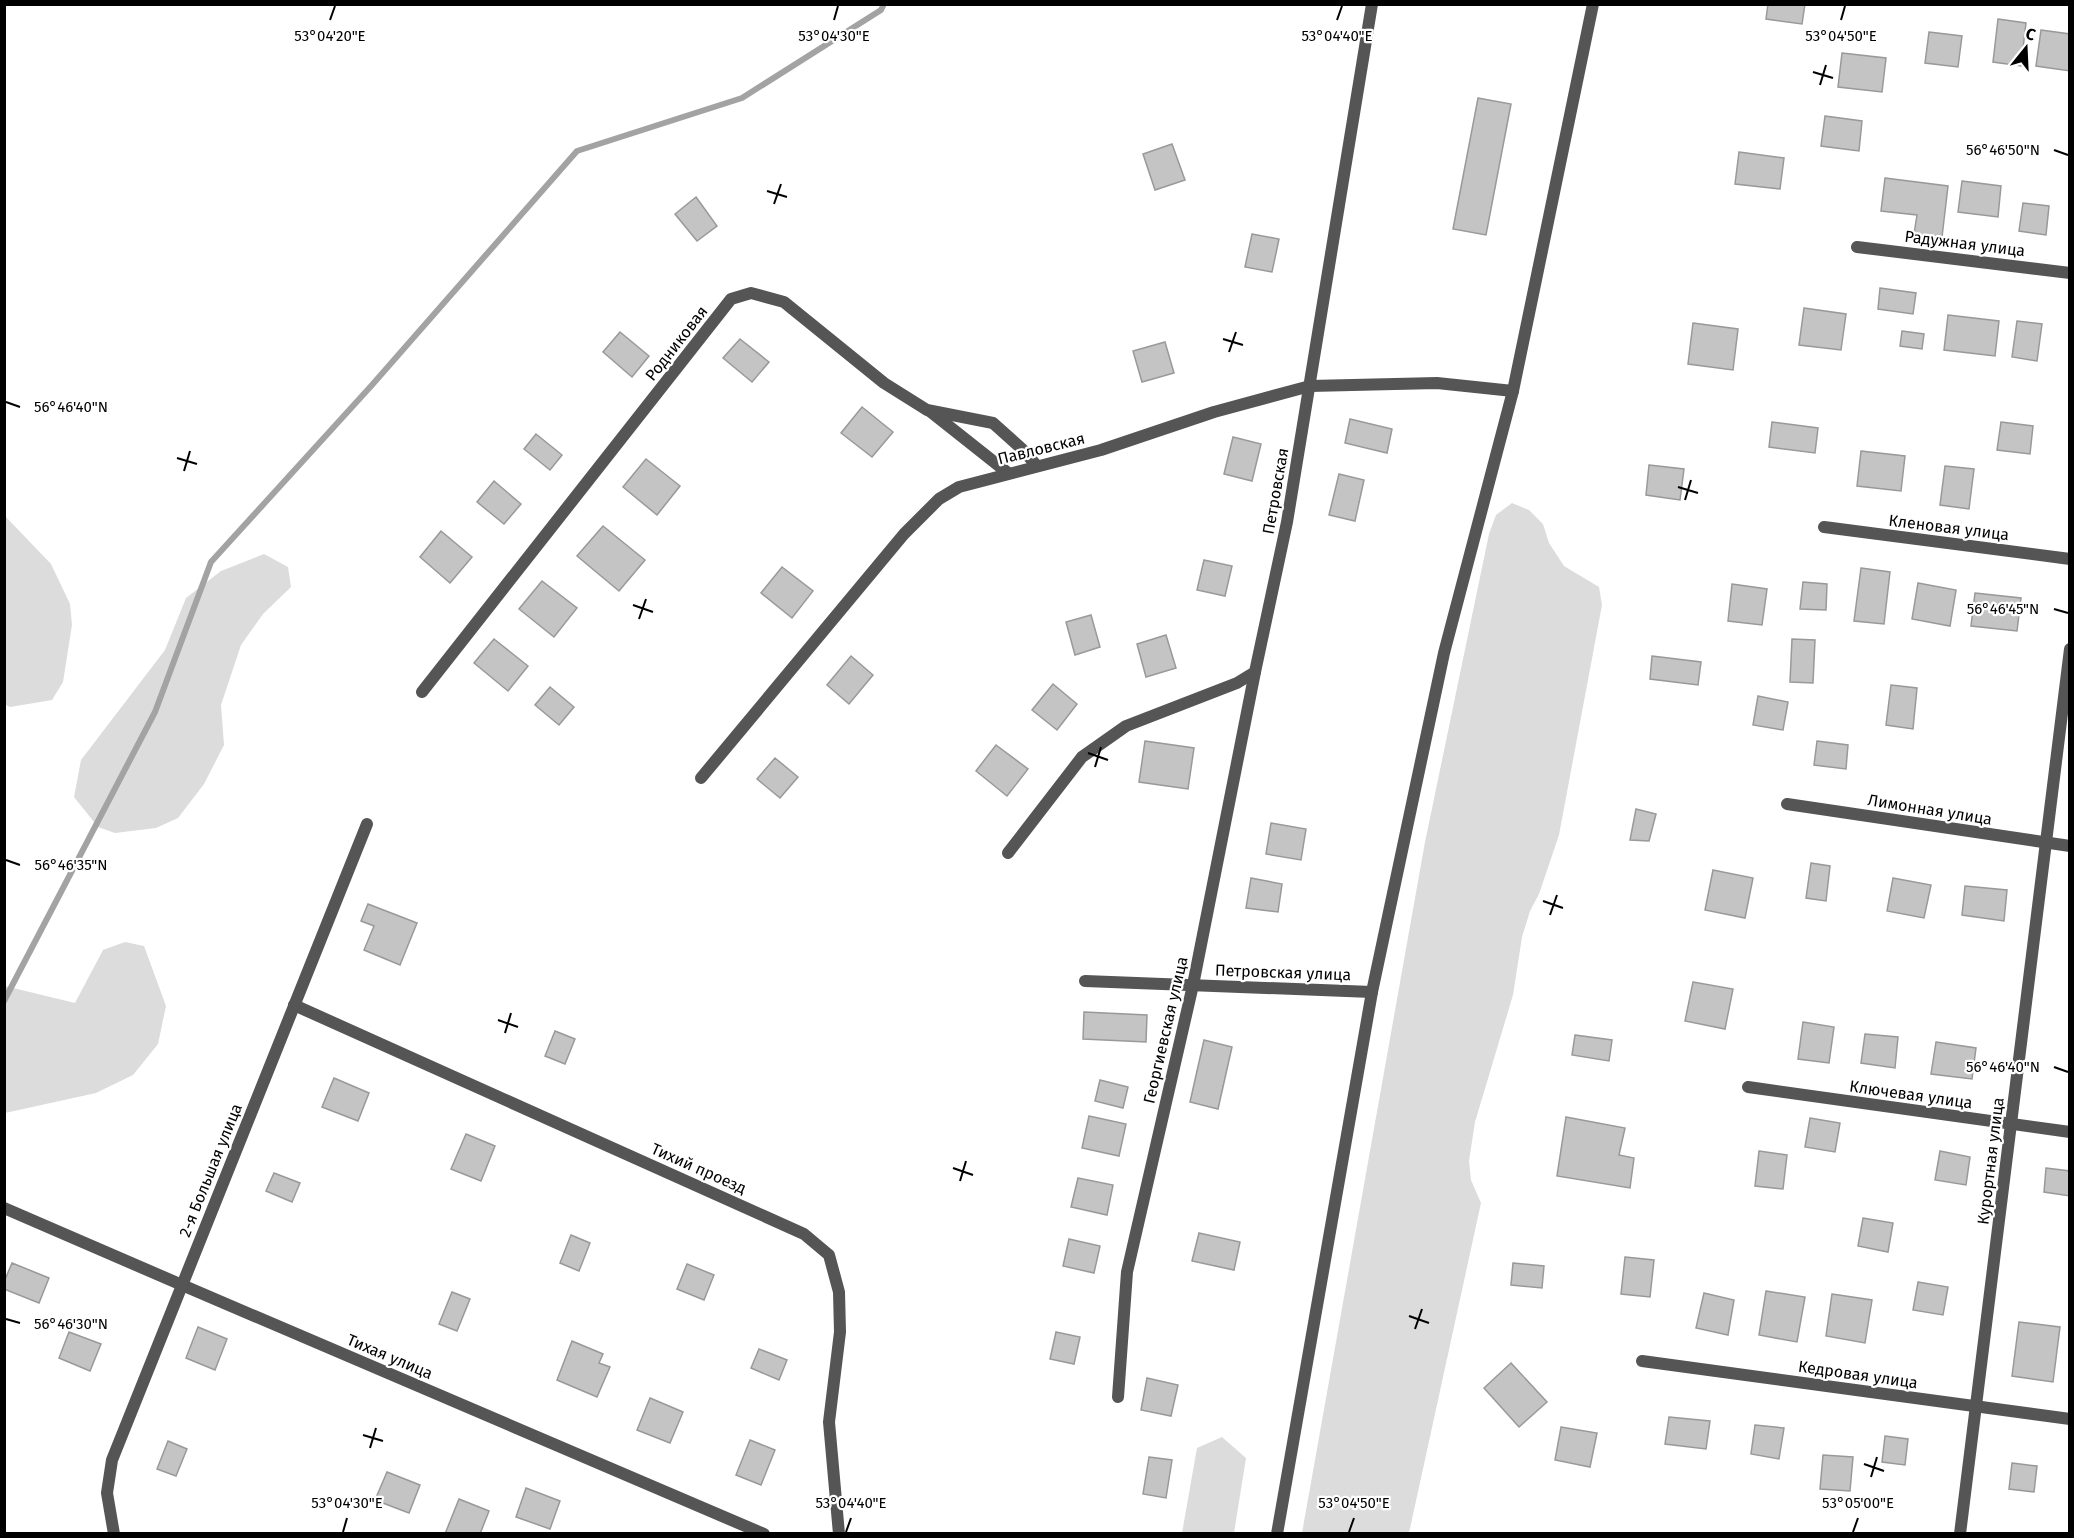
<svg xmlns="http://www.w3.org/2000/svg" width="2074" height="1538" font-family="'Fira Sans',sans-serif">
  <rect width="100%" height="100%" fill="#fff"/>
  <!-- green -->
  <g fill="#dcdcdc">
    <polygon points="1512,503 1529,510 1543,524 1549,543 1564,566 1599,587 1602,605 1559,835 1539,894 1530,911 1522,937 1513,995 1475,1122 1469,1161 1471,1180 1481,1203 1409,1533 1302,1533 1425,842 1489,534 1496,515"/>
    <polygon points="4,515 51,564 70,604 72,625 63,682 52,700 10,707 4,704"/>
    <polygon points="264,554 288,567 291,587 263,614 241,645 221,705 224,745 204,784 178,818 156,828 115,833 98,827 74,797 81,760 165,650 186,598 221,571"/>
    <polygon points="125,942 144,946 166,1006 158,1044 133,1075 96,1093 5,1113 5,986 75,1003 103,950"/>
    <polygon points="1222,1437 1246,1458 1234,1533 1182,1533 1197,1448"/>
  </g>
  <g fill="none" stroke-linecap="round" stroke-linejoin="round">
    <!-- stream -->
    <polyline stroke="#a3a3a3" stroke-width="6" points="4,1001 155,712 211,562 372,385 577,151 742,98 881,10 884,4"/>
  </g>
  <!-- building -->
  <g fill="#c4c4c4" stroke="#999" stroke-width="1.5">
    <polygon points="1768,4 1805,4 1802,24 1766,19"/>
    <polygon points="1998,19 2026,23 2021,66 1993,62"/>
    <polygon points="2041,30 2070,34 2070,71 2036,66"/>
    <polygon points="1929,32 1962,36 1958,67 1925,63"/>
    <polygon points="1842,53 1886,58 1882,92 1838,87"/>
    <polygon points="1478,98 1511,104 1486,235 1453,229"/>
    <polygon points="1825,116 1862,121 1859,151 1821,146"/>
    <polygon points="1172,144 1185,180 1155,190 1143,154"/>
    <polygon points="1739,152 1784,158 1780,189 1735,184"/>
    <polygon points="1885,178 1948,186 1942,237 1914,234 1917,215 1881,211"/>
    <polygon points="1962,181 2001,186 1998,217 1958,212"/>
    <polygon points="696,197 717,226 697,241 675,214"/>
    <polygon points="2023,203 2049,206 2046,235 2019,231"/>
    <polygon points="1252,234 1279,239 1272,272 1245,267"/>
    <polygon points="1880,288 1916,293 1913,314 1878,309"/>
    <polygon points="1804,308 1846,314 1841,350 1799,345"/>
    <polygon points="1948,315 1999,321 1995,356 1944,350"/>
    <polygon points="2017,321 2042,324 2037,361 2012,357"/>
    <polygon points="1693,323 1738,329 1733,370 1688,364"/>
    <polygon points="1902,331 1924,334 1922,349 1900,346"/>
    <polygon points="620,332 649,356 632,377 603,352"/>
    <polygon points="740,339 769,362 752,382 723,358"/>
    <polygon points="1165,342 1174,373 1142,382 1133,351"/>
    <polygon points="862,407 893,432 872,457 841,433"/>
    <polygon points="1350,419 1392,429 1387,453 1345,443"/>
    <polygon points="1772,422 1818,428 1815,453 1769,447"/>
    <polygon points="2001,422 2033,426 2030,454 1997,450"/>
    <polygon points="536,434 562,455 550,470 524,449"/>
    <polygon points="1233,437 1261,444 1252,481 1224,474"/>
    <polygon points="1861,451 1905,456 1901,491 1857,486"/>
    <polygon points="646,459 680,486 657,515 623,487"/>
    <polygon points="1649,465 1684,469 1680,500 1646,495"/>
    <polygon points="1945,466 1974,469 1969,509 1940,505"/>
    <polygon points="1339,474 1364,480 1355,521 1329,515"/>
    <polygon points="494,481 521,504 504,524 477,502"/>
    <polygon points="603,526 645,560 619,591 577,556"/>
    <polygon points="441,531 472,557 450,583 420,557"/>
    <polygon points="1204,560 1232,566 1225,596 1197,590"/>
    <polygon points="782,567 813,591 792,618 761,593"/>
    <polygon points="1861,568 1890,572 1884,624 1854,621"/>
    <polygon points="542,581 577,608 554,637 519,609"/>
    <polygon points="1803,582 1827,584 1826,610 1800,609"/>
    <polygon points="1918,583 1956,590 1950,626 1912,619"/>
    <polygon points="1732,584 1767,589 1762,625 1728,621"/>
    <polygon points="1975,593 2021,598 2017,631 1971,626"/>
    <polygon points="1091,615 1100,647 1075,655 1066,622"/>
    <polygon points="1166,635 1176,668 1146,677 1137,644"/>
    <polygon points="494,639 528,666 508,691 474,663"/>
    <polygon points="1792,639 1815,640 1813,683 1790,682"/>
    <polygon points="851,656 873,675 849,704 827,685"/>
    <polygon points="1652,656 1701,662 1698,685 1650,679"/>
    <polygon points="1053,684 1077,704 1057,730 1032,710"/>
    <polygon points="1891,685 1917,688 1913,729 1886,725"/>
    <polygon points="550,687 574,707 559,725 535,705"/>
    <polygon points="1758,696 1788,702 1783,730 1753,725"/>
    <polygon points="1145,741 1194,748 1188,789 1139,782"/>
    <polygon points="1817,741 1848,745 1846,769 1814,765"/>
    <polygon points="996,745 1028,769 1007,796 976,771"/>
    <polygon points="775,758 798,777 780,798 757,779"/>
    <polygon points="1636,809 1656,814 1649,841 1630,840"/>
    <polygon points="1271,823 1306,829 1301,860 1266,854"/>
    <polygon points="1811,863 1830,866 1826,901 1806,898"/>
    <polygon points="1713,870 1753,878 1745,918 1705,910"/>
    <polygon points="1251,878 1282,884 1278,912 1246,908"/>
    <polygon points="1893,878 1931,885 1924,918 1887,911"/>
    <polygon points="1965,886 2007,890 2004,921 1962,915"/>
    <polygon points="368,904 417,923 400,965 364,950 374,926 361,921"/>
    <polygon points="1693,982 1733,989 1725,1029 1685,1021"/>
    <polygon points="1084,1012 1147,1015 1146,1042 1083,1039"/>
    <polygon points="1803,1022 1834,1027 1829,1063 1798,1059"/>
    <polygon points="555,1031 575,1039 565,1064 545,1056"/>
    <polygon points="1865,1034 1898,1037 1895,1068 1861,1063"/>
    <polygon points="1575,1035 1612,1040 1609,1061 1572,1055"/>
    <polygon points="1204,1040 1232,1047 1218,1109 1190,1102"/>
    <polygon points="1936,1042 1976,1048 1972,1079 1931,1074"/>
    <polygon points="334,1078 369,1093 358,1121 322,1107"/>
    <polygon points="1100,1080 1128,1087 1123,1108 1095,1101"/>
    <polygon points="1089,1116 1126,1124 1119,1156 1082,1148"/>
    <polygon points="1566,1117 1625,1128 1619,1155 1634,1158 1630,1188 1557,1176"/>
    <polygon points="1810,1118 1840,1123 1835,1152 1805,1147"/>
    <polygon points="466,1134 495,1146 481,1181 451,1169"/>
    <polygon points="1759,1151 1787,1155 1783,1189 1755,1186"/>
    <polygon points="1940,1151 1970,1157 1966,1185 1935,1180"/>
    <polygon points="2046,1168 2070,1171 2070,1196 2044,1192"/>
    <polygon points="274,1173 300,1183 292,1202 266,1191"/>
    <polygon points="1078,1178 1113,1185 1107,1215 1071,1207"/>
    <polygon points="1863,1218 1893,1223 1888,1252 1858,1246"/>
    <polygon points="1199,1233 1240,1242 1234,1270 1192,1261"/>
    <polygon points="571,1235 590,1243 579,1271 560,1263"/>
    <polygon points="1069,1239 1100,1246 1094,1273 1063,1266"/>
    <polygon points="1625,1257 1654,1260 1650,1297 1621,1294"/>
    <polygon points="12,1263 49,1278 39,1303 4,1289 4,1282"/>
    <polygon points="1513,1263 1544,1266 1542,1288 1511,1285"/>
    <polygon points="687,1264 714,1275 704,1300 677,1289"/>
    <polygon points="1918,1282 1948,1287 1943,1315 1913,1310"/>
    <polygon points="1766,1291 1805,1297 1797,1342 1759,1335"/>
    <polygon points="452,1292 470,1299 457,1331 439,1324"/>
    <polygon points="1704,1293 1734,1300 1728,1335 1696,1328"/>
    <polygon points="1832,1294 1872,1300 1865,1343 1826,1336"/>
    <polygon points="2019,1322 2060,1327 2053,1382 2012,1376"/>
    <polygon points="198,1327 227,1339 215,1370 186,1358"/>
    <polygon points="69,1332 101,1344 90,1371 59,1358"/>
    <polygon points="1056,1332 1080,1337 1074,1364 1050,1359"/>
    <polygon points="572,1341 603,1354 599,1363 610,1367 597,1397 557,1380"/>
    <polygon points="759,1349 787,1360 779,1380 751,1368"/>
    <polygon points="1511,1363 1547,1402 1519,1427 1484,1388"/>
    <polygon points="1147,1378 1178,1385 1171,1416 1141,1410"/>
    <polygon points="650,1398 683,1412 670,1443 637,1430"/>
    <polygon points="1669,1417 1710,1421 1706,1449 1665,1444"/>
    <polygon points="1755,1425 1784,1428 1779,1459 1751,1454"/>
    <polygon points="1561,1427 1597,1433 1590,1467 1555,1460"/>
    <polygon points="1885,1436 1908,1439 1905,1465 1882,1462"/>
    <polygon points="750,1440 775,1450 761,1485 736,1475"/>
    <polygon points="168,1441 187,1449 176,1476 157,1469"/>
    <polygon points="1823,1455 1853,1457 1850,1491 1820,1489"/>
    <polygon points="1149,1457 1172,1460 1166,1498 1143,1494"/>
    <polygon points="2012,1463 2037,1466 2034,1492 2009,1489"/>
    <polygon points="387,1472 420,1485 409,1513 375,1500"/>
    <polygon points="526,1488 560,1501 550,1529 516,1517"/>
    <polygon points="459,1499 489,1511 480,1534 445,1534"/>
  </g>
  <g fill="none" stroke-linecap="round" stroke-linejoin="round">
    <!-- minor -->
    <g stroke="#555" stroke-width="12">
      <polyline points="1857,247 2070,273"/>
      <polyline points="931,412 1008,473"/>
      <polyline points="1824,527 2070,559"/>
      <polyline points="422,692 731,299 751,293 784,302 884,383 927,410 993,423 1022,449 1037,466"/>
      <polyline points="701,778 904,534 939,499 959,487 1101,450 1214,412 1310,386 1437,383 1513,391"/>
      <polyline points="1787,804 2070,846"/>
      <polyline points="1008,853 1082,757 1126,726 1237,683 1255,672 1287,522 1372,4"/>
      <polyline points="1085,981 1372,992"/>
      <polyline points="294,1005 804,1234 829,1255 839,1292 840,1332 829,1422 839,1534"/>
      <polyline points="1748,1087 2070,1132"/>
      <polyline points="4,1208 182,1285 764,1534"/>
      <polyline points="1642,1361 2070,1419"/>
      <polyline points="1118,1397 1127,1272 1193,985 1255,672"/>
      <polyline points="114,1534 107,1493 112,1460 367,824"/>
      <polyline points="1960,1534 2070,649"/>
    </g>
    <!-- tertiary -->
    <polyline stroke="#555" stroke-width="12" points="1277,1534 1372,992 1444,653 1513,391 1593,4"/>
  </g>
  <!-- ticks -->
  <path fill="none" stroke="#000" stroke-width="2" d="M 330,20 L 335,6M 834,20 L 838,6M 1337,20 L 1342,6M 1841,20 L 1845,6M 1813,72 L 1833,78M 1820,85 L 1826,65M 2054,150 L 2068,155M 767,191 L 787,197M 774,204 L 781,184M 1223,339 L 1243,345M 1229,352 L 1236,332M 6,402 L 20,407M 177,458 L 197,464M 184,471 L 190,451M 1678,487 L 1698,493M 1685,500 L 1691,480M 633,605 L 653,612M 2054,609 L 2068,613M 639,619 L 646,599M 1088,753 L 1108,760M 1095,767 L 1101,747M 6,860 L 20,865M 1543,901 L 1563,908M 1550,915 L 1557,895M 498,1020 L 518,1027M 505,1033 L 511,1013M 2054,1067 L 2068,1072M 953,1168 L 973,1175M 960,1181 L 966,1161M 1409,1316 L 1429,1323M 6,1319 L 20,1323M 1415,1329 L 1422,1309M 363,1435 L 383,1441M 370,1448 L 376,1428M 1864,1464 L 1884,1471M 1871,1477 L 1877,1457M 343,1532 L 347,1518M 846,1532 L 851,1518M 1349,1532 L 1354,1518M 1853,1532 L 1858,1518"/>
  <g text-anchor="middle" stroke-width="4.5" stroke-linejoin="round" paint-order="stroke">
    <!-- street labels -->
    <g font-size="16" fill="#000" stroke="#fff">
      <text transform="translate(1965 243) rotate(7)" y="6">Радужная улица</text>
      <text transform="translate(676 343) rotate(-52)" y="6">Родниковая</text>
      <text transform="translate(1041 448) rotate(-14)" y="6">Павловская</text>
      <text transform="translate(1275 491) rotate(-80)" y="6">Петровская</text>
      <text transform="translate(1949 527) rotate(7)" y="6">Кленовая улица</text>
      <text transform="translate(1930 809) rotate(9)" y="6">Лимонная улица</text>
      <text transform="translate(1283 972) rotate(2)" y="6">Петровская улица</text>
      <text transform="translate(1165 1030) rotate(-77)" y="6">Георгиевская улица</text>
      <text transform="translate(1911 1094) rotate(8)" y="6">Ключевая улица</text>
      <text transform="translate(1990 1161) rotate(-83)" y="6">Курортная улица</text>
      <text transform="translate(699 1168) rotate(24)" y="6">Тихий проезд</text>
      <text transform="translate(210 1170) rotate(-68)" y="6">2-я Большая улица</text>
      <text transform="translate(390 1356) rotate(23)" y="6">Тихая улица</text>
      <text transform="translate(1858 1374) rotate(8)" y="6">Кедровая улица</text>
    </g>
  </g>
  <g font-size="15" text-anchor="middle" fill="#000" stroke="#fff" stroke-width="4.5" stroke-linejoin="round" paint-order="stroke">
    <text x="330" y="41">53°04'20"E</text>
    <text x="834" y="41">53°04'30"E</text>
    <text x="1337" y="41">53°04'40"E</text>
    <text x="1841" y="41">53°04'50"E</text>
    <text x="2003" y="155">56°46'50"N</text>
    <text x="71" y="412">56°46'40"N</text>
    <text x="2003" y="614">56°46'45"N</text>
    <text x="71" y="870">56°46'35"N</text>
    <text x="2003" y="1072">56°46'40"N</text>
    <text x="71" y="1329">56°46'30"N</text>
    <text x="347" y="1508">53°04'30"E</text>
    <text x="851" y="1508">53°04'40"E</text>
    <text x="1354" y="1508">53°04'50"E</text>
    <text x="1858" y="1508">53°05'00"E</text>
  </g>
  <!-- border -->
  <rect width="2074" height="1538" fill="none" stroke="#000000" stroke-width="12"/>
  <!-- north arrow -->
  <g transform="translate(2026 48) rotate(18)" stroke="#ffffff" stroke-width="4.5" paint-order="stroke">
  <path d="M0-4.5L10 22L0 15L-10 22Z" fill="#000000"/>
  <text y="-9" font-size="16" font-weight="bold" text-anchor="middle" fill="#000000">С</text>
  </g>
</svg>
